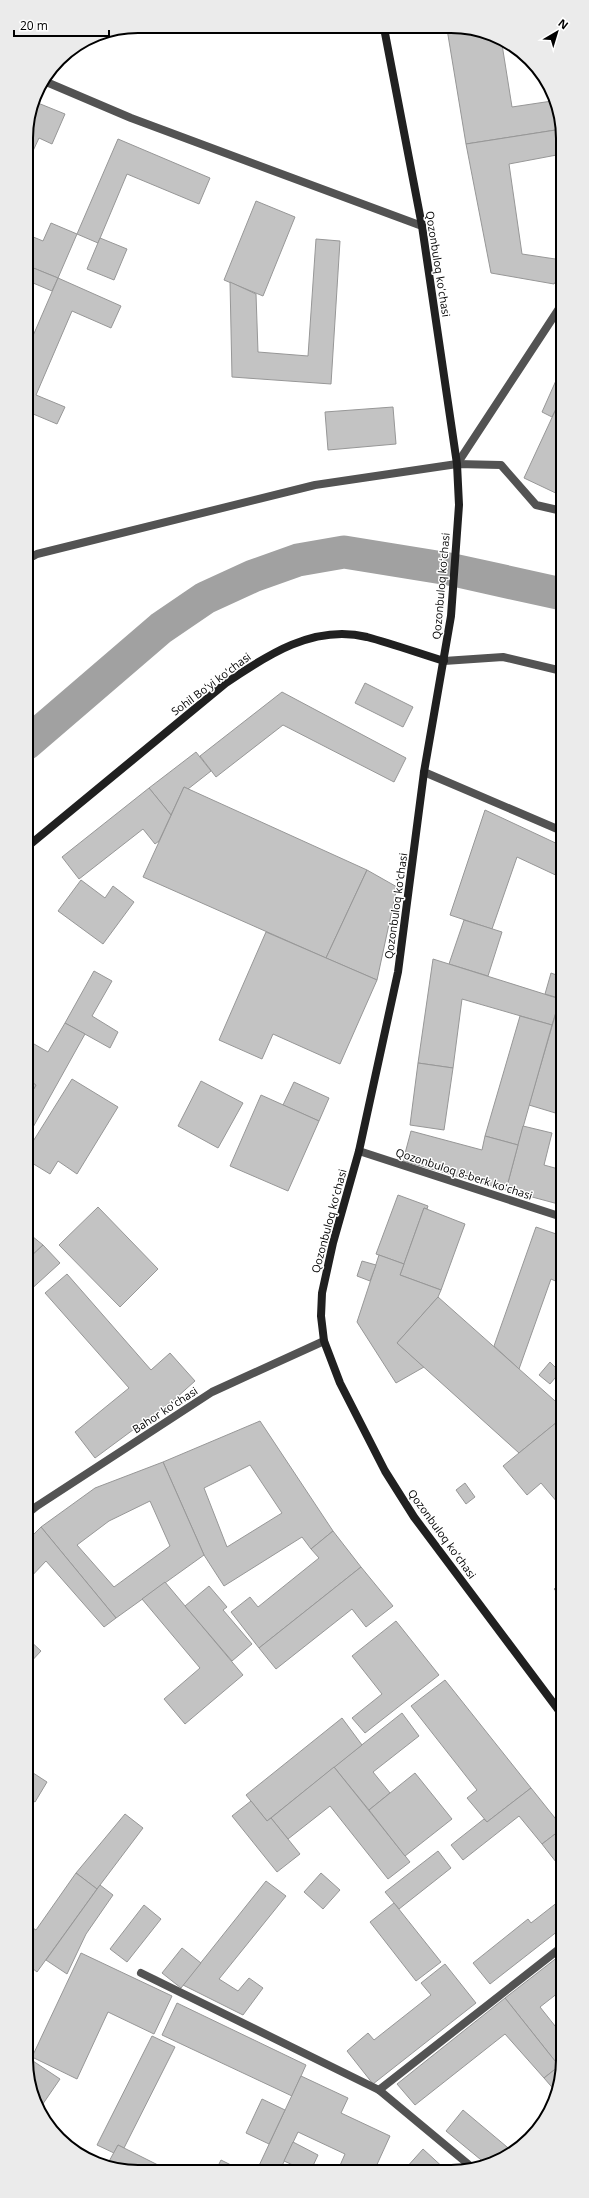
<svg xmlns="http://www.w3.org/2000/svg" width="589" height="2198" font-family="'Open Sans',sans-serif">
  <rect width="100%" height="100%" fill="#fff"/>
  <g fill="none" stroke-linecap="round" stroke-linejoin="round">
    <!-- canal -->
    <polyline stroke="#a1a1a1" stroke-width="33" points="26,744 161,628 205,598 253,576 298,560 344,552 449,569 562,594"/>
  </g>
  <!-- building -->
  <g fill="#c3c3c3" stroke="#979797" fill-rule="evenodd">
    <polygon points="473,28 501,38 512,107 552,101 562,123 562,129 466,144 447,29"/>
    <polygon points="33,101 65,114 52,144 39,138 26,166 26,131"/>
    <polygon points="562,129 562,154 509,164 522,254 562,260 562,272 554,284 491,273 466,144"/>
    <polygon points="118,139 210,178 199,204 127,174 98,243 77,234"/>
    <polygon points="256,201 295,217 263,296 224,280"/>
    <polygon points="51,223 77,234 58,278 26,265 26,234 43,241"/>
    <polygon points="100,238 127,249 114,280 87,269"/>
    <polygon points="316,239 340,241 331,384 232,377 230,282 256,294 258,352 308,356"/>
    <polygon points="26,265 58,278 52,291 26,280"/>
    <polygon points="58,278 121,306 111,328 72,311 36,395 65,407 57,424 26,411 26,352"/>
    <polygon points="562,367 562,412 556,409 552,417 542,412"/>
    <polygon points="393,407 396,444 328,450 325,412"/>
    <polygon points="556,409 562,412 562,496 524,478"/>
    <polygon points="365,683 413,707 403,727 355,703"/>
    <polygon points="282,692 406,758 394,782 283,725 216,777 200,756"/>
    <polygon points="196,752 211,771 188,789 184,787 171,815 149,788"/>
    <polygon points="184,787 367,870 326,958 143,877"/>
    <polygon points="149,788 171,815 159,841 155,844 143,829 79,879 62,857"/>
    <polygon points="562,805 562,822 557,820"/>
    <polygon points="485,810 562,846 562,878 517,857 492,929 450,915"/>
    <polygon points="367,870 397,887 377,980 326,958"/>
    <polygon points="81,880 105,898 113,886 134,902 103,944 58,911"/>
    <polygon points="464,920 502,932 488,976 449,964"/>
    <polygon points="266,932 377,980 340,1064 273,1034 262,1059 219,1040"/>
    <polygon points="433,959 560,999 552,1025 462,999 453,1068 418,1063"/>
    <polygon points="94,971 112,981 92,1016 118,1032 110,1048 65,1023"/>
    <polygon points="551,973 562,977 562,999 545,994"/>
    <polygon points="560,999 562,999 562,1115 529,1105"/>
    <polygon points="520,1016 552,1025 518,1145 485,1136"/>
    <polygon points="65,1023 85,1034 27,1138 27,1101 36,1085 27,1079 27,1040 48,1052"/>
    <polygon points="418,1063 453,1068 444,1130 410,1125"/>
    <polygon points="27,1079 36,1085 27,1101"/>
    <polygon points="72,1079 118,1107 77,1174 58,1161 50,1174 27,1160 27,1151"/>
    <polygon points="201,1081 243,1103 218,1148 178,1126"/>
    <polygon points="294,1082 329,1098 319,1121 283,1105"/>
    <polygon points="261,1095 319,1121 288,1191 230,1166"/>
    <polygon points="523,1126 552,1133 544,1165 562,1170 562,1205 506,1190"/>
    <polygon points="411,1131 482,1150 485,1136 518,1145 506,1190 403,1161"/>
    <polygon points="398,1195 428,1206 427,1209 424,1208 404,1264 376,1254"/>
    <polygon points="98,1207 158,1269 120,1307 59,1245"/>
    <polygon points="424,1208 465,1224 441,1290 400,1275"/>
    <polygon points="536,1227 562,1236 562,1284 551,1279 519,1369 494,1346"/>
    <polygon points="27,1232 43,1245 27,1260"/>
    <polygon points="43,1245 60,1263 27,1293 27,1260"/>
    <polygon points="379,1255 404,1264 400,1275 441,1290 438,1297 397,1343 424,1367 396,1383 357,1322"/>
    <polygon points="362,1261 376,1265 370,1281 357,1276"/>
    <polygon points="67,1274 151,1370 170,1353 195,1381 176,1398 95,1458 75,1432 129,1388 45,1293"/>
    <polygon points="438,1297 563,1408 563,1416 557,1422 519,1453 397,1343"/>
    <polygon points="550,1362 560,1372 550,1384 539,1375"/>
    <path d="M 260,1421 L 333,1531 L 311,1549 L 302,1537 L 224,1586 L 204,1555 L 163,1462 ZM 250,1465 L 282,1513 L 227,1547 L 204,1488 Z"/>
    <polygon points="557,1422 563,1428 563,1509 541,1483 527,1495 503,1466"/>
    <path d="M 163,1462 L 204,1555 L 116,1618 L 41,1527 L 95,1488 ZM 150,1501 L 170,1546 L 114,1587 L 77,1545 L 109,1521 Z"/>
    <polygon points="465,1483 475,1497 466,1504 456,1490"/>
    <polygon points="41,1527 116,1618 104,1627 46,1561 27,1581 27,1541"/>
    <polygon points="333,1531 361,1567 259,1648 231,1612 250,1597 258,1607 319,1558 311,1549"/>
    <polygon points="361,1567 393,1606 366,1627 352,1609 276,1669 259,1648"/>
    <polygon points="563,1581 563,1599 554,1589"/>
    <polygon points="165,1582 243,1675 185,1724 164,1699 200,1668 142,1599"/>
    <polygon points="209,1586 227,1607 223,1610 252,1644 232,1661 185,1606"/>
    <polygon points="396,1621 439,1675 365,1733 352,1718 382,1694 352,1656"/>
    <polygon points="27,1638 41,1651 27,1666"/>
    <polygon points="445,1680 531,1788 487,1822 467,1798 477,1790 411,1706"/>
    <polygon points="402,1713 419,1736 373,1772 390,1793 369,1810 334,1767"/>
    <polygon points="342,1718 362,1745 267,1821 246,1795"/>
    <polygon points="334,1767 410,1862 388,1879 330,1806 288,1839 271,1818"/>
    <polygon points="27,1769 47,1782 35,1802 27,1797"/>
    <polygon points="415,1773 452,1819 405,1856 369,1810"/>
    <polygon points="531,1788 563,1828 542,1844 519,1816 463,1860 451,1845 484,1819 487,1822"/>
    <polygon points="251,1801 267,1821 271,1818 300,1854 277,1872 232,1816"/>
    <polygon points="125,1814 143,1828 97,1889 76,1873"/>
    <polygon points="563,1828 563,1871 542,1844"/>
    <polygon points="438,1851 451,1868 399,1909 385,1892"/>
    <polygon points="76,1873 97,1889 37,1972 27,1964 27,1926 28,1925 36,1930"/>
    <polygon points="321,1873 340,1890 323,1909 304,1892"/>
    <polygon points="266,1881 286,1896 219,1979 238,1991 249,1978 263,1988 243,2015 183,1985"/>
    <polygon points="100,1885 113,1895 86,1934 67,1974 46,1960"/>
    <polygon points="563,1898 563,1927 490,1984 473,1963 528,1919 531,1923"/>
    <polygon points="394,1903 441,1962 416,1981 370,1922"/>
    <polygon points="144,1905 161,1919 127,1962 110,1949"/>
    <polygon points="182,1948 201,1963 181,1988 162,1973"/>
    <polygon points="81,1953 172,1996 154,2034 108,2012 77,2079 32,2057"/>
    <polygon points="563,1953 563,1989 540,2007 563,2036 563,2063 559,2066 505,1998"/>
    <polygon points="445,1964 476,2003 373,2084 347,2051 368,2033 374,2040 431,1995 421,1983"/>
    <polygon points="505,1998 559,2066 544,2078 505,2034 415,2105 397,2084"/>
    <polygon points="177,2003 306,2065 292,2096 162,2035"/>
    <polygon points="152,2036 175,2047 124,2148 118,2145 114,2153 97,2145"/>
    <polygon points="27,2057 60,2079 38,2111 27,2075"/>
    <polygon points="563,2063 563,2067 557,2093 544,2078"/>
    <polygon points="301,2076 348,2098 341,2113 390,2136 374,2171 338,2170 345,2154 298,2132 280,2170 257,2170"/>
    <polygon points="262,2099 285,2110 269,2144 246,2133"/>
    <polygon points="463,2110 513,2152 507,2157 486,2164 446,2131"/>
    <polygon points="293,2142 318,2155 311,2170 304,2170 284,2161"/>
    <polygon points="118,2145 168,2170 116,2170 107,2165"/>
    <polygon points="423,2149 447,2171 409,2171 406,2168"/>
    <polygon points="221,2160 241,2170 216,2170"/>
  </g>
  <g fill="none" stroke-linecap="round" stroke-linejoin="round">
    <!-- lane -->
    <polyline stroke="#535353" stroke-width="8" points="444,661 503,657 562,671"/>
    <!-- street -->
    <g stroke="#535353" stroke-width="8">
      <polyline points="44,81 131,118 422,226"/>
      <polyline points="457,464 562,304"/>
      <polyline points="26,560 37,554 315,485 457,464 501,465 536,505 562,511"/>
      <polyline points="424,772 562,831"/>
      <polyline points="359,1151 562,1217"/>
      <polyline points="27,1514 37,1506 212,1392 324,1341"/>
      <polyline points="141,1973 379,2090 474,2169"/>
      <polyline points="379,2090 563,1946"/>
    </g>
    <!-- secondary -->
    <g stroke="#202020" stroke-width="8">
      <polyline points="384,28 422,226 457,464 459,505 451,616 424,772 398,972 359,1151 333,1243 322,1293 321,1316 324,1341 340,1383 385,1471 414,1517 563,1716"/>
      <path d="M 27,847 L 226,683 C 267,655 314,624 367,637 C 393,644 418,653 444,661"/>
    </g>
  </g>
  <g text-anchor="middle" stroke-width="3" stroke-linejoin="round" paint-order="stroke">
    <!-- street labels -->
    <g font-size="11" fill="#000" stroke="#fff">
      <text transform="translate(438 264) rotate(81)" y="4">Qozonbuloq koʻchasi</text>
      <text transform="translate(441 586) rotate(-85)" y="4">Qozonbuloq koʻchasi</text>
      <text transform="translate(211 684) rotate(-37)" y="4">Sohil Boʻyi koʻchasi</text>
      <text transform="translate(396 906) rotate(-82)" y="4">Qozonbuloq koʻchasi</text>
      <text transform="translate(464 1174) rotate(18)" y="4">Qozonbuloq 8-berk koʻchasi</text>
      <text transform="translate(329 1221) rotate(-75)" y="4">Qozonbuloq koʻchasi</text>
      <text transform="translate(165 1410) rotate(-33)" y="4">Bahor koʻchasi</text>
      <text transform="translate(442 1534) rotate(54)" y="4">Qozonbuloq koʻchasi</text>
    </g>
  </g>
  <!-- crop -->
  <path d="M0 0H589V2198H0ZM138 33H451A105 105 0 0 1 556 138V2060A105 105 0 0 1 451 2165H138A105 105 0 0 1 33 2060V138A105 105 0 0 1 138 33Z" fill="#ebebeb" fill-rule="evenodd"/>
  <path fill="none" stroke="#000" stroke-width="2" d="M138 33H451A105 105 0 0 1 556 138V2060A105 105 0 0 1 451 2165H138A105 105 0 0 1 33 2060V138A105 105 0 0 1 138 33Z"/>
  <!-- north arrow -->
  <g transform="translate(557 32) rotate(38)" stroke="#ffffff" stroke-width="3" paint-order="stroke">
  <path d="M0-3L7 15L0 10L-7 15Z" fill="#000000"/>
  <text y="-6" font-size="11" font-weight="bold" text-anchor="middle" fill="#000000">N</text>
  </g>
  <!-- scale -->
  <path d="M14 30v6h95v-6" fill="none" stroke="#000000" stroke-width="2"/>
  <text x="20" y="30" font-size="12" fill="#000000" stroke="#ffffff" stroke-width="3" paint-order="stroke">20 m</text>
</svg>
